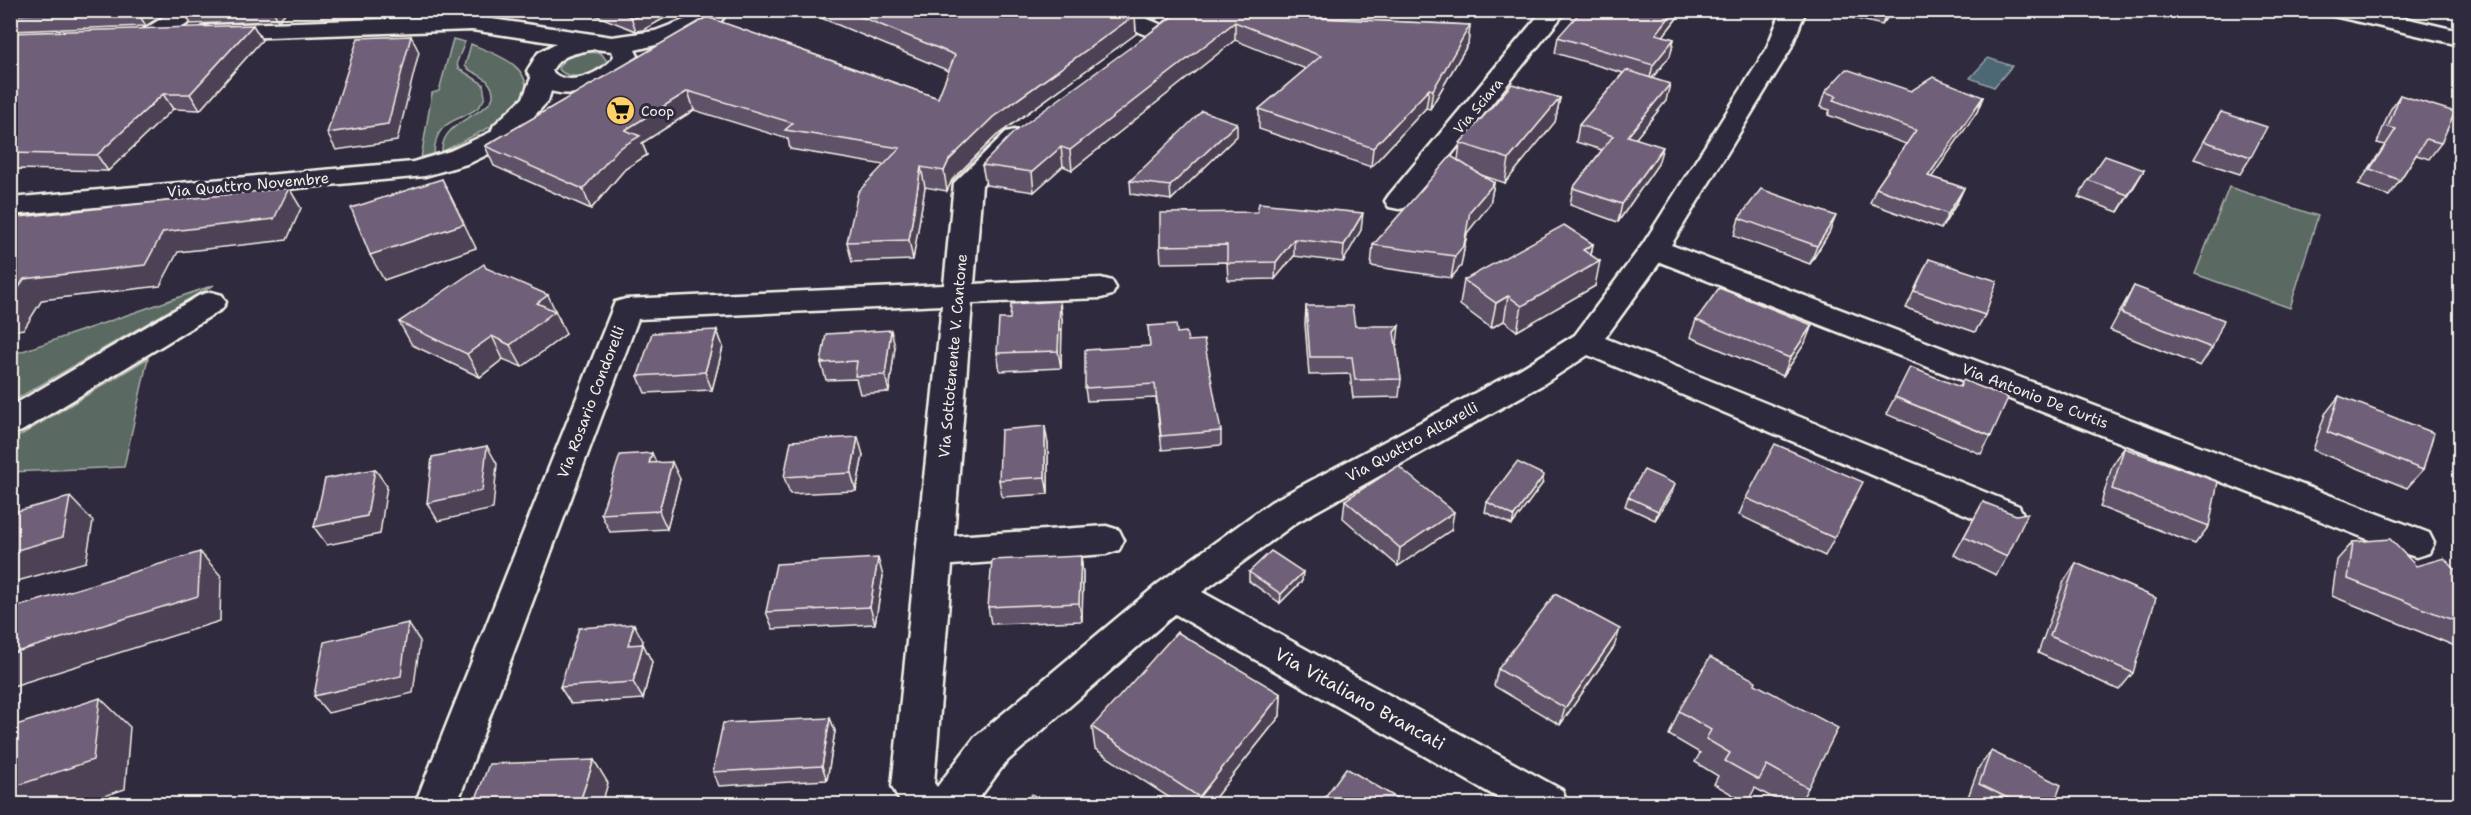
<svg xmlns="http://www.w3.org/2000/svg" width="2471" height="815" font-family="'Shantell Sans',sans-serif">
  <rect width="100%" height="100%" fill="#2f2a3d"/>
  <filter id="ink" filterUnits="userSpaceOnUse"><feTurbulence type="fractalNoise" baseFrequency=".0167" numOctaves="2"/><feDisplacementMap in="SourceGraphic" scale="12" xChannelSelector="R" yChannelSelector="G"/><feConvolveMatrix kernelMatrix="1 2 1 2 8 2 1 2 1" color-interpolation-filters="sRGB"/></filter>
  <g filter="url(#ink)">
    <!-- green -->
    <g fill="#5a6b63" stroke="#a7aea6" stroke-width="1.5">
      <path d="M 453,39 L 465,42 L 457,62 L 458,68 L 483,84 L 485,97 C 473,126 435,109 434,155 L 421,158 L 432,93 L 439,91 Z"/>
      <path d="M 471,44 C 495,54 531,64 526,96 L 500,122 L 442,152 C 440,113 513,114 488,82 C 482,74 472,74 465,66 Z"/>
      <path d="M 583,52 L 601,53 L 607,61 C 598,75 568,83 558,68 L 566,58 Z"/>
      <polygon points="2229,187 2318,216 2290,308 2195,274"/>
      <polygon points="214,285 11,402 11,355"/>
      <polygon points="148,358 124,467 11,472 11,441"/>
    </g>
    <!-- water -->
    <polygon fill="#4e6775" stroke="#909ea3" stroke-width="1.5" points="1988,58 2012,66 1994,87 1970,78"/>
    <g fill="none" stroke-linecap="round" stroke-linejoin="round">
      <defs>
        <g id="minor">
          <path d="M 175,10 L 203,10 L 200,15 C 184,25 163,45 143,40 L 139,35 L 143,30 Z"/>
          <polygon points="1093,10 1126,10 1167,27 1171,32 1167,37 1159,39 1151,37 1096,15"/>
          <polygon points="1543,10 1567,10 1409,207 1399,209 1389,207 1385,201 1389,195"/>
          <polygon points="1782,10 1806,10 1790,50 1671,245 2429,533 2434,543 2429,553 2416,557 2403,553 1660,262 1605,338 2019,506 2024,516 2019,526 2006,530 1993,526 1588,355 1542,385 1297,522 1202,592 1562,790 1568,804 1509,804 1175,614 1005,763 975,804 901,804 892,786 942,305 638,319 457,804 415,804 615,302 626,299 944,285 954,183 1006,132 1015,130 1024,132 1028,138 982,185 974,284 1101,278 1112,281 1116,288 1112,295 1101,298 972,303 954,536 1106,526 1119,530 1124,540 1119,550 1106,554 952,565 934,783 937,787 975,737 1159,583 1271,502 1520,369 1575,335 1643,244 1766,50"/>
          <polygon points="542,70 551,73 555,78 548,101 534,116 540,117 544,123 540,129 470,163 425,176 10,215 10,198 413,162 450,151 491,132 494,125 523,98 533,73"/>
          <polygon points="211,292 222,295 226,302 222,309 22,431 10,435 10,407 200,295"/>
        </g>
        <g id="major">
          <path d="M 710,10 L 720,12 L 724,17 L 720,22 L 672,41 L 635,50 L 638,56 C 634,65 629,72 621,78 C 600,93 561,100 539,86 C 534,82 530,76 527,71 L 538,53 L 556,43 L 472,30 L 211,39 L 203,37 L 199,32 L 203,27 L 211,25 L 472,16 L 612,37 L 655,31 ZM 595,49 L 612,51 L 614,56 C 604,73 567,89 552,71 C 560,53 579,53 595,49 Z"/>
          <polygon points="2326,10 2370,10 2460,31 2460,45 2329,15"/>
        </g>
      </defs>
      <!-- minor casing -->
      <use href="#minor" stroke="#f4f1e8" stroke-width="5"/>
      <!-- major casing -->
      <use href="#major" stroke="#f4f1e8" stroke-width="5"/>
      <!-- minor -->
      <use href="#minor" fill="#2f2a3d" fill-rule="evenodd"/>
      <!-- major -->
      <use href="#major" fill="#2f2a3d" fill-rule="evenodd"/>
    </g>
    <!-- wall -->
    <g fill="#5f5168" stroke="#f4f1e8" stroke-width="1.5">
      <polygon points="10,10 171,10 146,26 10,31"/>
      <polygon points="183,10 296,10 287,11 278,21 191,24"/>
      <polygon points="582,10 679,10 643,30 636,31"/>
      <polygon points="809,10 1124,10 1135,15 1136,34 996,136 952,180 947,191 925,187 913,260 852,262 847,242 884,165 790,149 788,139 694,110 642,143 647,155 625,169 591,209 494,166 485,146 707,17 938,98 949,71 809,13"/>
      <polygon points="1133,10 1168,10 1156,19"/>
      <polygon points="1179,10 1302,10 1294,17 1470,25 1468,44 1430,109 1426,108 1371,167 1259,129 1259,109 1306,69 1235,40 1072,170 1063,166 1034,192 986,185 982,165"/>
      <polygon points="1855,10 1893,10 1882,25 1852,18"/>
      <polygon points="1682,12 1663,36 1674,39 1670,56 1652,78 1666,101 1636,138 1658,164 1618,222 1570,205 1573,188 1602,150 1576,142 1579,125 1623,73 1555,53 1558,37"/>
      <polygon points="10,33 262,40 200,110 173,109 108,171 15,169 10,174"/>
      <polygon points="1911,91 1983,97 1977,112 1931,177 1964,188 1957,203 1941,229 1870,203 1876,188 1906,144 1828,115 1830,110 1820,107 1825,92"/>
      <polygon points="2400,95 2441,143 2429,159 2416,155 2400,180 2389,196 2358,185 2385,145 2377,143 2390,110"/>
      <polygon points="1560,98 1555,122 1505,183 1481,175 1494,183 1490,204 1467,233 1461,266 1451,278 1371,266 1373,245 1458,160 1460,143"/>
      <polygon points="2221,112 2251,157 2240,174 2194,159"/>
      <polygon points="1237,136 1171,200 1131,194 1130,181"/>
      <polygon points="2144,170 2118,212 2078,197 2088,180"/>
      <polygon points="1739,218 1829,233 1810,264 1734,236"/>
      <polygon points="1361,230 1343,262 1294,256 1275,279 1228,280 1227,262 1161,263 1160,246"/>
      <polygon points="1593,244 1591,255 1595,286 1517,331 1504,321 1491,328 1460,305 1464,280"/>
      <polygon points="1929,259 1985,315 1975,332 1906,308"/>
      <polygon points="486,268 559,318 566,334 522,367 503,359 480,377 412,345 399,322"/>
      <polygon points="2134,286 2212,348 2200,366 2110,330 2124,304"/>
      <polygon points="1306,306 1397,344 1396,345 1401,379 1399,397 1353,398 1350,374 1309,375 1305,324"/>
      <polygon points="1062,319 1061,368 1000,371 997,353"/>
      <polygon points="1696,320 1805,343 1783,376 1690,337"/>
      <polygon points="1148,326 1177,333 1188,341 1221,431 1221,445 1162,450 1156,398 1087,401 1085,388 1150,346"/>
      <polygon points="717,330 723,347 712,390 645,393 638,376"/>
      <polygon points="895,347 889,392 860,394 856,379 826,380 821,363"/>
      <polygon points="2339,396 2423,470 2407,488 2313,450 2325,414"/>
      <polygon points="1895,397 1991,436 1981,454 1886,414"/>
      <polygon points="1048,444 1048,494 1002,497 999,480"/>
      <polygon points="2124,448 2209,526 2195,544 2100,507 2112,466"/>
      <polygon points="863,455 856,491 790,494 784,477"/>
      <polygon points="656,462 680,479 667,529 610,532 601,514"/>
      <polygon points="1542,484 1512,525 1485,512 1487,502"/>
      <polygon points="1672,493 1655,520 1625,506 1628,497"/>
      <polygon points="1746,498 1854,500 1825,556 1739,515"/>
      <polygon points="1345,500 1451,530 1398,566 1343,518"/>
      <polygon points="1983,502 2007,557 1996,575 1954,555"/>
      <polygon points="2353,542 2416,566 2460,574 2460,641 2455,646 2332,596 2337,560"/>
      <polygon points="1081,556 1083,574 1082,621 991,624 988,607"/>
      <polygon points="2076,563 2133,673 2119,690 2038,653 2064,581"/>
      <polygon points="1249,572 1302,581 1280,603 1249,581"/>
      <polygon points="883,576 875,624 773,629 766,612"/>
      <polygon points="643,641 642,644 643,644 652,662 643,699 571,704 560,687"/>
      <polygon points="1614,647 1560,725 1494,686 1498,669"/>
      <polygon points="1755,684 1808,788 1799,804 1784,804 1755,788 1747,803 1714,784 1718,776 1695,762 1700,753 1669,735 1679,711"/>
      <polygon points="1281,694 1280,716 1210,804 1179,804 1095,749 1092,727"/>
      <polygon points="830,718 835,731 827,780 719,786 713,772"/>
      <polygon points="1991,751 2054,804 1975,804 1967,800 1979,767"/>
    </g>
    <!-- shaded-wall -->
    <g fill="#4e4255" stroke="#f4f1e8" stroke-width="1.5">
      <polygon points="136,10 171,10 146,26"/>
      <polygon points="273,10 287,10 287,11 278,21"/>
      <polygon points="649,10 679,10 643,30 636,31 631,17"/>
      <polygon points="1155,10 1168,10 1156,19"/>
      <polygon points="1249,10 1252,10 1252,27 1244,15"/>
      <polygon points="1281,10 1302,10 1274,35 1274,16"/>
      <polygon points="1675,10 1683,10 1652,51 1656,34"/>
      <polygon points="1888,10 1893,10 1882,25"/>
      <polygon points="1135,15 1136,34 996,136 952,180 947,191 944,171 949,160 993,117"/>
      <polygon points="1235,22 1235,40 1072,170 1070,150"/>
      <polygon points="253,25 262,40 200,110 190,94"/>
      <polygon points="1470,25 1468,44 1430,109 1433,90"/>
      <polygon points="411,36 419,52 397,141 336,150 327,133"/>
      <polygon points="1674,39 1670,56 1649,82 1653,65"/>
      <polygon points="1670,84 1666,101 1624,153 1628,136"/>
      <polygon points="1429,89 1426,108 1371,167 1373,148"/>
      <polygon points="688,91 694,110 642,143 647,155 625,169 591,209 583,189 625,130"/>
      <polygon points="163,94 173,109 108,171 97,155"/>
      <polygon points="1983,97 1977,112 1922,191 1928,176"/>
      <polygon points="1560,98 1555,122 1505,183 1509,159"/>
      <polygon points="1237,123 1237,136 1171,200 1170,186"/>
      <polygon points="1061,147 1063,166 1034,192 1032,172"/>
      <polygon points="1663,147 1658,164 1618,222 1622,204"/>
      <polygon points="10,163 15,169 10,174"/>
      <polygon points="921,167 925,187 913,260 909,240"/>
      <polygon points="2144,170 2134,187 2118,212 2128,195"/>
      <polygon points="442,179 476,248 384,280 370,255"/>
      <polygon points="1494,183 1490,204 1467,233 1461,266 1451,278 1455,256 1470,211"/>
      <polygon points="289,188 301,208 287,240 178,252 160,286 42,300 24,329 10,331 10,302 24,279"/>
      <polygon points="1964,188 1957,203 1941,229 1948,214"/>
      <polygon points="1363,213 1361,230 1343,262 1344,245"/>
      <polygon points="1836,216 1829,233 1810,264 1817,246"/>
      <polygon points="1294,239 1294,256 1275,279 1276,262"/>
      <polygon points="1593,244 1588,268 1600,261 1595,286 1517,331 1522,306 1583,250"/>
      <polygon points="548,295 566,334 522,367 510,345 537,303"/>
      <polygon points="1508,296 1504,321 1491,328 1496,303"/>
      <polygon points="1060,301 1062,319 1061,368 1058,351"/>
      <polygon points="1812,325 1805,343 1783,376 1790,358"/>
      <polygon points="1399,326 1397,344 1392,350 1394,332"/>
      <polygon points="717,330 723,347 712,390 705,372"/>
      <polygon points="891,330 895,347 889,392 885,375"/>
      <polygon points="492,336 503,359 480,377 467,354"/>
      <polygon points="1045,426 1048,444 1048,494 1045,477"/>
      <polygon points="858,437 863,455 856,491 851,473"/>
      <polygon points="487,446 497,464 493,509 438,521 427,503"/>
      <polygon points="652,453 660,471 649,463"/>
      <polygon points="672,462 680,479 667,529 659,511"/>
      <polygon points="375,469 387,486 380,534 327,545 314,527"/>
      <polygon points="1544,475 1542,484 1512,525 1514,516"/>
      <polygon points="1675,484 1672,493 1655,520 1658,511"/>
      <polygon points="70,497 93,521 86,562 10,583 10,552"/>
      <polygon points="1454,512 1451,530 1398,566 1400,548"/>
      <polygon points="200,552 221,576 220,621 10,687 10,654"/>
      <polygon points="1081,556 1083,574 1082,621 1079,603"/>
      <polygon points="878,558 883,576 875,624 870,607"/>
      <polygon points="1303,572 1302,581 1280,603 1281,594"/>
      <polygon points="408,623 420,641 413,693 328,713 314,696"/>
      <polygon points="634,624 643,641 637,663 628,645"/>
      <polygon points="1620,629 1614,647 1560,725 1565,708"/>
      <polygon points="643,644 652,662 643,699 633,682"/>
      <polygon points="1281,694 1280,716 1210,804 1199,804 1199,797"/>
      <polygon points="100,698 130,727 125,789 80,804 10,804 10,788"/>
      <polygon points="830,718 835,731 827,780 822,766"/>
      <polygon points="594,760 608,783 602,804 579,804"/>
    </g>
    <!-- building -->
    <g fill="#6f5e79" stroke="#f4f1e8" stroke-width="1.5">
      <polygon points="10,10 135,10 10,15"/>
      <polygon points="613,10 649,10 638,17 631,17"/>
      <polygon points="844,10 1124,10 1135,15 993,117 949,160 944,171 921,167 909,240 847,242 858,192 900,148 785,130 793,123 688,91 625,130 640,136 618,149 583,189 485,146 707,17 938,98 955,55"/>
      <polygon points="1179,10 1249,10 1244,15 1258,15 1254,10 1281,10 1274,16 1470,25 1433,90 1429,89 1373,148 1259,109 1321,56 1235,22 1070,150 1061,147 1032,172 982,165 1014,132 1168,20"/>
      <polygon points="1582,10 1675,10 1656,34 1674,39 1653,65 1558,37"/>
      <polygon points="253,25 190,94 163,94 97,155 10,153 10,33"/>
      <polygon points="411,36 388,124 327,133 358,38"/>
      <polygon points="1846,69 1911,91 1933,77 1983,97 1928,176 1964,188 1948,214 1876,188 1916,130 1833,100 1837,96 1825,92"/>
      <polygon points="1626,70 1670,84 1628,136 1663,147 1622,204 1573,188 1613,136 1579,125"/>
      <polygon points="1512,84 1560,98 1509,159 1460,143"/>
      <polygon points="2400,95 2455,112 2441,143 2426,139 2400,180 2370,169 2396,129 2388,127"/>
      <polygon points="1202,111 1237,123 1170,186 1130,181"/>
      <polygon points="2221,112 2267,127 2251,157 2204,141"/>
      <polygon points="1451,156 1494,183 1470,211 1464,245 1455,256 1373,245"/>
      <polygon points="2105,156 2144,170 2128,195 2088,180"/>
      <polygon points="442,179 464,224 370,255 351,208"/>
      <polygon points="289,188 274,219 163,232 145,265 24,279 10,302 10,218"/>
      <polygon points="1761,189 1836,216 1817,246 1739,218"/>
      <polygon points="1259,203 1363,213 1344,245 1294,239 1276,262 1227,263 1227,245 1160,246 1160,213 1257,212"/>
      <polygon points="1564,225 1593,244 1583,250 1600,261 1522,306 1508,296 1496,303 1464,280"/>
      <polygon points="1929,259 1997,281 1985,315 1914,291"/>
      <polygon points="484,264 486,268 548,295 537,303 555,311 510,345 492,336 467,354 399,322"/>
      <polygon points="2134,286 2224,320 2212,348 2121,313"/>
      <polygon points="1719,288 1812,325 1790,358 1696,320"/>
      <polygon points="1060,301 1058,351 997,353 999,319 1010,319 1011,304"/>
      <polygon points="1306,306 1352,306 1355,326 1399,326 1394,332 1401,379 1355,380 1352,357 1310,357"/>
      <polygon points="1176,324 1177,333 1186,332 1188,341 1204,340 1221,431 1161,436 1155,384 1085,388 1085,350 1150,346 1148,326"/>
      <polygon points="717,330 705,372 638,376 652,333"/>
      <polygon points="891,330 885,375 855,376 857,361 821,363 826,334"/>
      <polygon points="1910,367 1960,387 1963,380 2008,398 1991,436 1895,397"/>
      <polygon points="2339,396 2434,433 2423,470 2327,432"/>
      <polygon points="1045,426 1045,477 999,480 1001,430"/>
      <polygon points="858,437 851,473 784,477 791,441"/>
      <polygon points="1775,444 1863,482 1834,538 1746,498"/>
      <polygon points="487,446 482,491 427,503 432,457"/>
      <polygon points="2124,448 2218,482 2209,526 2112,489"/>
      <polygon points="652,453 649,463 672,462 659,511 601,514 620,455"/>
      <polygon points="1517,462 1544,475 1514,516 1487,502"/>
      <polygon points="1398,466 1454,512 1400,548 1345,500"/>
      <polygon points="375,469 367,516 314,527 325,479"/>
      <polygon points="1644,470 1675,484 1658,511 1628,497"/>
      <polygon points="70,497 63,537 10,552 10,513"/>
      <polygon points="1983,502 2016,515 2028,513 2007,557 1964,537"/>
      <polygon points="2390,539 2416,566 2444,558 2460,574 2460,623 2348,579 2353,542"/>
      <polygon points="1271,551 1303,572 1281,594 1249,572"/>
      <polygon points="200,552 198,596 10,654 10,609"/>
      <polygon points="1081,556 1079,603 988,607 992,560"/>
      <polygon points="878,558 870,607 766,612 776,564"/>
      <polygon points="2076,563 2156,598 2133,673 2050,636"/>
      <polygon points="1555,594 1620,629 1565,708 1498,669"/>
      <polygon points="408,623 401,676 314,696 324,642"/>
      <polygon points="634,624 628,645 643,644 633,682 560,687 579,628"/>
      <polygon points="1177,632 1281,694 1199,797 1092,727"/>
      <polygon points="1710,657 1756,681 1755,684 1838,728 1808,788 1767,765 1759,780 1725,761 1730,753 1706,739 1711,730 1679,711"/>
      <polygon points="100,698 93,760 10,788 10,727"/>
      <polygon points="830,718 822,766 713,772 723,723"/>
      <polygon points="1991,751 2061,785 2054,804 2020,804 1979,784"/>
      <polygon points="594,760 579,804 474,804 489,764"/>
      <polygon points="1346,768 1407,804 1320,804"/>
      <polygon points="1032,794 1047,804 1023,804"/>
    </g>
  </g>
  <!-- icons -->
  <defs>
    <symbol id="supermarket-disc" viewBox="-11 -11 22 22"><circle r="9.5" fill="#ffd166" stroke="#2f2a3d"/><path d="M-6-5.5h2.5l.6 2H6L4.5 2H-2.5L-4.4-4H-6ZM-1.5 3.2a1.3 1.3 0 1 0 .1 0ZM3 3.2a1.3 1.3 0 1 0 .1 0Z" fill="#111"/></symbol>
  </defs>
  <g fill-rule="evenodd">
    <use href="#supermarket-disc" x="604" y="94" width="33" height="33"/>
  </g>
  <g text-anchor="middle" stroke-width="6" stroke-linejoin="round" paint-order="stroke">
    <!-- far-street labels -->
    <g font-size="14" fill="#f4f1e8" stroke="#2f2a3d">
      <text transform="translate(1478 106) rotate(-50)" y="5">Via Sciara</text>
    </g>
    <!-- far-poi labels -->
    <g font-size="14" fill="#f4f1e8" stroke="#2f2a3d" text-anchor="start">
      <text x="641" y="116">Coop</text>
    </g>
    <!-- street labels -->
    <g font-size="15" fill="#f4f1e8" stroke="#2f2a3d">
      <text transform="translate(248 185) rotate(-5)" y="5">Via Quattro Novembre</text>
      <text transform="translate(953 356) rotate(-85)" y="5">Via Sottotenente V. Cantone</text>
      <text transform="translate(2035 396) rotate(21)" y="5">Via Antonio De Curtis</text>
      <text transform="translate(591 402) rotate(-69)" y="5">Via Rosario Condorelli</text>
      <text transform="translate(1412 442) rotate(-29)" y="5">Via Quattro Altarelli</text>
    </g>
    <!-- near-street labels -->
    <g font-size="18" fill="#f4f1e8" stroke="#2f2a3d">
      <text transform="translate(1360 699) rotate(29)" y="6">Via Vitaliano Brancati</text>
    </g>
  </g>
  <!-- margin -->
  <rect width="2471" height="815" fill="none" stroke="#2f2a3d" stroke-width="36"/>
  <rect x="18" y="18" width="2435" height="779" fill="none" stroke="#f4f1e8" stroke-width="2" filter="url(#ink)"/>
</svg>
